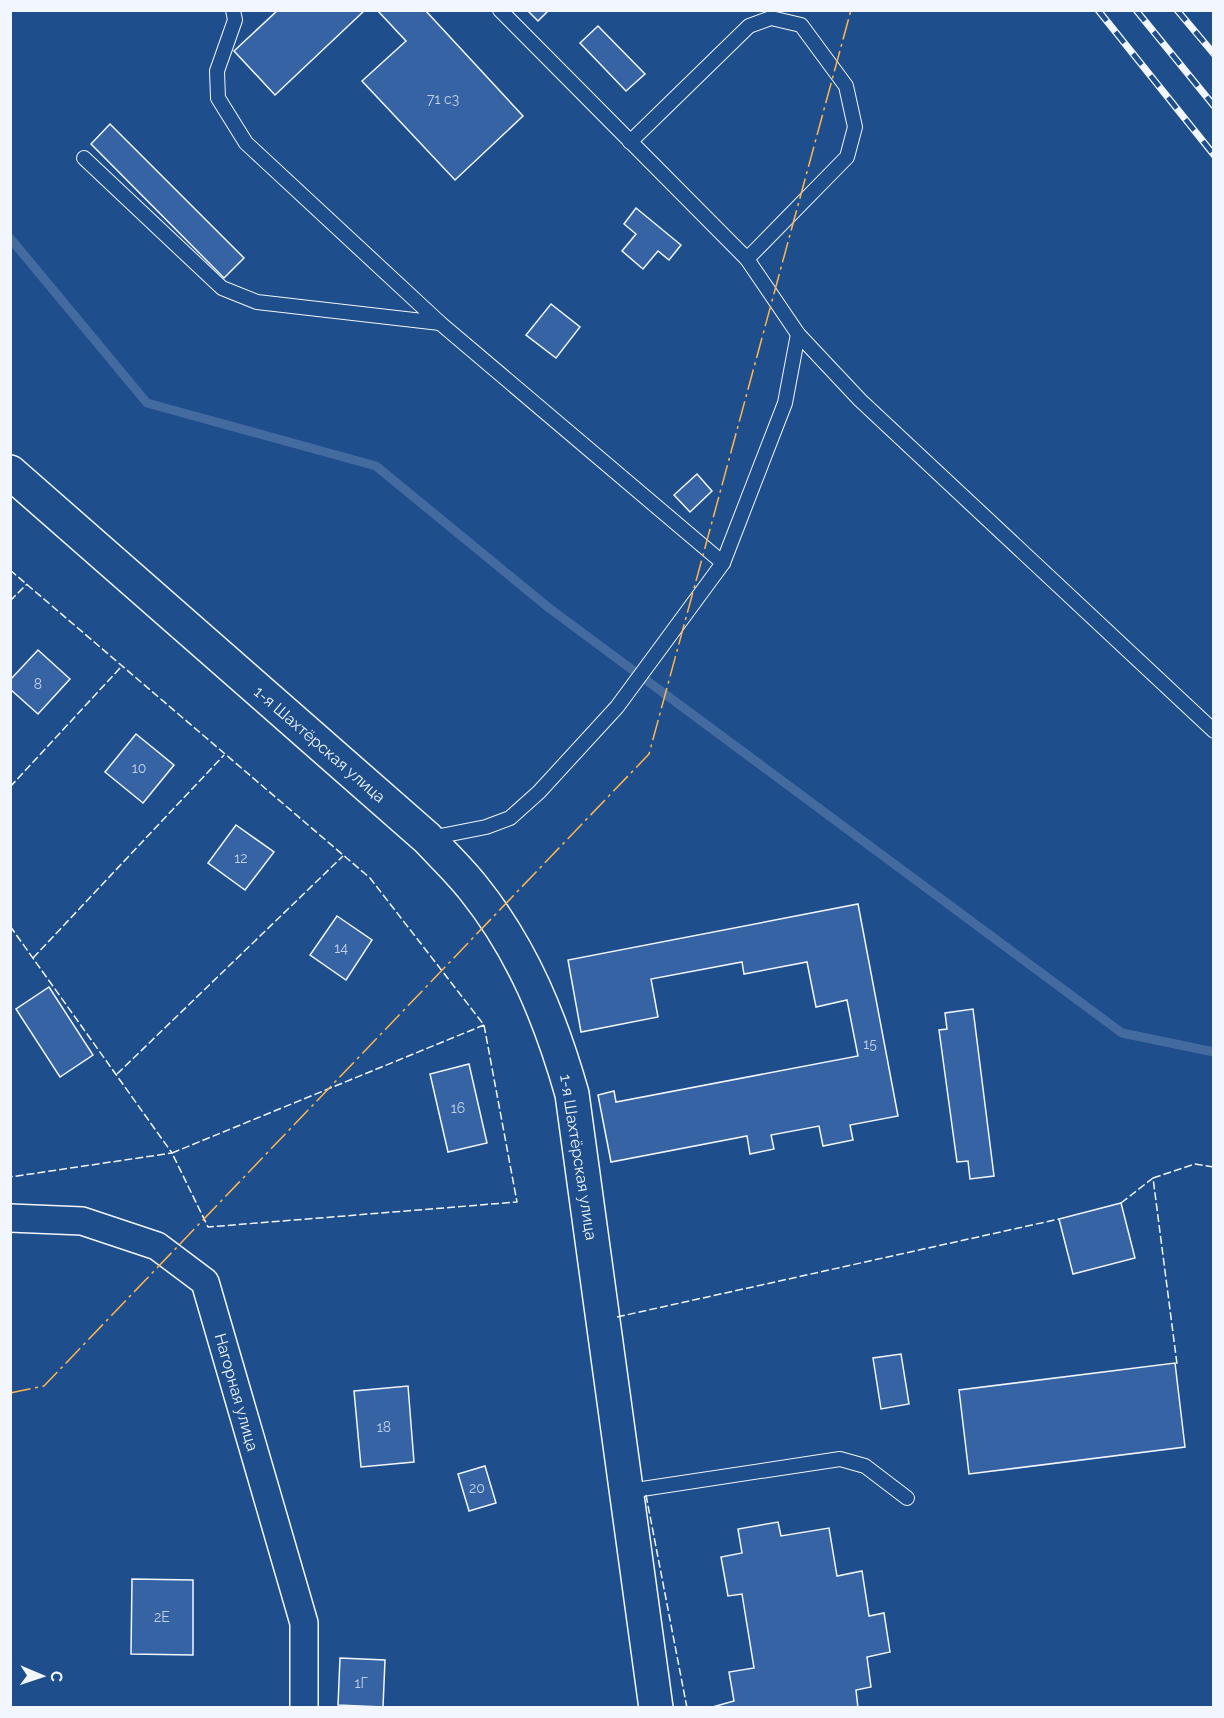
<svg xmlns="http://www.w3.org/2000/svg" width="1224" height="1718" font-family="Raleway,sans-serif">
  <rect width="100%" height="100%" fill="#1f4e8c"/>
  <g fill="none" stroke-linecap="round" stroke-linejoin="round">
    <!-- stream -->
    <polyline stroke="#446ba0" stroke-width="9" points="10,238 147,403 376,466 549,608 1122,1033 1214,1052"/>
  </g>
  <!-- building -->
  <g fill="#3563a3" stroke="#f2f6ff" stroke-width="1.5">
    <polygon points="278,10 365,10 275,95 234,51"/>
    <polygon points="377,10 425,10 523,116 455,180 362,81 406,41"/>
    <polygon points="527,10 549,10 538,21"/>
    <polygon points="598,26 645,74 626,91 580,43"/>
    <polygon points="110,124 244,258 224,278 91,144"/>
    <polygon points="636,208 681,245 669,260 658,251 643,269 622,251 636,234 624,224"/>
    <polygon points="551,304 580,327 556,358 526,335"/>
    <polygon points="697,474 712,491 690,512 674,495"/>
    <polygon points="38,650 70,679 38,714 10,689 10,680"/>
    <polygon points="136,734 174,765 143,803 105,772"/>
    <polygon points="236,825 274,852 245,890 208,863"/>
    <polygon points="858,904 898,1116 850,1125 853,1140 823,1146 819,1126 771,1135 774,1149 750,1154 747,1136 611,1162 598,1095 614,1091 616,1102 858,1056 847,1000 816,1007 807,962 744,974 742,962 651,979 658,1017 581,1032 568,960"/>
    <polygon points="337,916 372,940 346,980 310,955"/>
    <polygon points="49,987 93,1055 60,1077 16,1009"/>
    <polygon points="973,1009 994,1176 970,1179 968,1161 957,1162 939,1030 947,1029 945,1013"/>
    <polygon points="469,1064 487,1143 448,1152 430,1074"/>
    <polygon points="1121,1203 1135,1258 1073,1274 1059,1219"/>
    <polygon points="901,1354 909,1404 881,1409 873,1358"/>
    <polygon points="1175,1363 1185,1447 969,1474 959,1390"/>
    <polygon points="408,1386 414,1462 361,1467 354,1391"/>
    <polygon points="485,1466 496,1503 469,1511 458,1474"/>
    <polygon points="778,1522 781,1536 829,1528 837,1576 862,1571 869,1616 884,1613 890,1652 867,1657 871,1687 856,1690 858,1708 709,1708 734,1701 729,1672 754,1668 742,1594 728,1596 721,1557 742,1553 738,1529"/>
    <polygon points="132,1579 193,1580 193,1655 131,1654"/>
    <polygon points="340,1658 385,1660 383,1707 338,1705"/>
  </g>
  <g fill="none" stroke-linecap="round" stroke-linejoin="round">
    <defs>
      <g id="lane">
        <polyline points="233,10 235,20 217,71 218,98 246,143 440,323 723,563"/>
        <polyline points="500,10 747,259 798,334 860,400 1214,731"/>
        <polyline points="630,142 749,26 771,18 801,25 846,86 855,127 847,157 747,259"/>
        <polyline points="84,158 222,288 257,302 440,323"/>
        <polyline points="430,838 486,827 510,818 539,792 617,707 662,646 723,563 785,403 798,334"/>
        <polyline points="629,1491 840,1459 865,1466 907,1498"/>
      </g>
      <polyline id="street" points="10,1218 82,1221 157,1246 205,1282 304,1623 304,1708"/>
      <path id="secondary" d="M 10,472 L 427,838 C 443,855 460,871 474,889 C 523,950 551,1020 572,1094 L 656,1708"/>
    </defs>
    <!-- lane casing -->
    <use href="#lane" stroke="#f2f6ff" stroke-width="16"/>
    <!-- street casing -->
    <use href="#street" stroke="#f2f6ff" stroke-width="30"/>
    <!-- secondary casing -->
    <use href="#secondary" stroke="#f2f6ff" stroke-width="36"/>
    <!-- lane -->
    <use href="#lane" stroke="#1f4e8c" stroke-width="14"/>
    <!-- street -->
    <use href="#street" stroke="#1f4e8c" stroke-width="27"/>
    <!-- secondary -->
    <use href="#secondary" stroke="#1f4e8c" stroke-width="33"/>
    <defs>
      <g id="rail">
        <polyline points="1098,10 1214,155"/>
        <polyline points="1136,10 1214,106"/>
        <polyline points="1177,10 1214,54"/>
      </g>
    </defs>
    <!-- rail casing -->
    <use href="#rail" stroke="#f2f6ff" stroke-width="7"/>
    <!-- rail -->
    <use href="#rail" stroke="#1f4e8c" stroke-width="4.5" stroke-dasharray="14" stroke-linecap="butt"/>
    <!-- fence -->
    <g stroke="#f2f6ff" stroke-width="1.5" stroke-dasharray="8 3" stroke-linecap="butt">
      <polyline points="10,570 370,878 484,1025 517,1202 208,1227 172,1153 484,1025"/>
      <polyline points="10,601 27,584"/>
      <polyline points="10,787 121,667"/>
      <polyline points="10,926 172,1153 10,1177"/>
      <polyline points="33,958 224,755"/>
      <polyline points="117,1074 343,856"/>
      <polyline points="1153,1178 1195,1164 1214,1167"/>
      <polyline points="1121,1203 1153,1178 1177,1364"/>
      <polyline points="617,1317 1059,1219"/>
      <polyline points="646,1495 687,1708"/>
    </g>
    <!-- power -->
    <polyline stroke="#ffb74d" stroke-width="1.5" stroke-dasharray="21 4.5 3 4.5" stroke-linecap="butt" points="10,1393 44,1386 649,754 851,10"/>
  </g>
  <g text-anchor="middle" stroke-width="4.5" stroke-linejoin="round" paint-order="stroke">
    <!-- number labels -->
    <g font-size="14" fill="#c3d1e8">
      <text x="443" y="104">71 с3</text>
      <text x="38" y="689">8</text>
      <text x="139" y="773">10</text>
      <text x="241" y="863">12</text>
      <text x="341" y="953">14</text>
      <text x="870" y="1049">15</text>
      <text x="458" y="1113">16</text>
      <text x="384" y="1432">18</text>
      <text x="477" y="1493">20</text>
      <text x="162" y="1622">2Е</text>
      <text x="361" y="1688">1Г</text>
    </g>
    <!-- street labels -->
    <g font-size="16" fill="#f2f6ff" stroke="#1f4e8c">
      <text transform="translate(320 744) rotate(41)" y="6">1-я Шахтёрская улица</text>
      <text transform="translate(579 1157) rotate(81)" y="6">1-я Шахтёрская улица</text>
      <text transform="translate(237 1392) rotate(74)" y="6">Нагорная улица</text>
    </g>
  </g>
  <!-- border -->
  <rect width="1224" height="1718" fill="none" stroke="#f2f6ff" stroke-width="24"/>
  <!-- north arrow -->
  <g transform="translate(42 1676) rotate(92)" stroke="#1f4e8c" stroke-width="4.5" paint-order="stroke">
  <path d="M0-4.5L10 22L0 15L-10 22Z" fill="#f2f6ff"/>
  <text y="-9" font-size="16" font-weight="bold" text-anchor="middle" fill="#f2f6ff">С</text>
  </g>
</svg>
